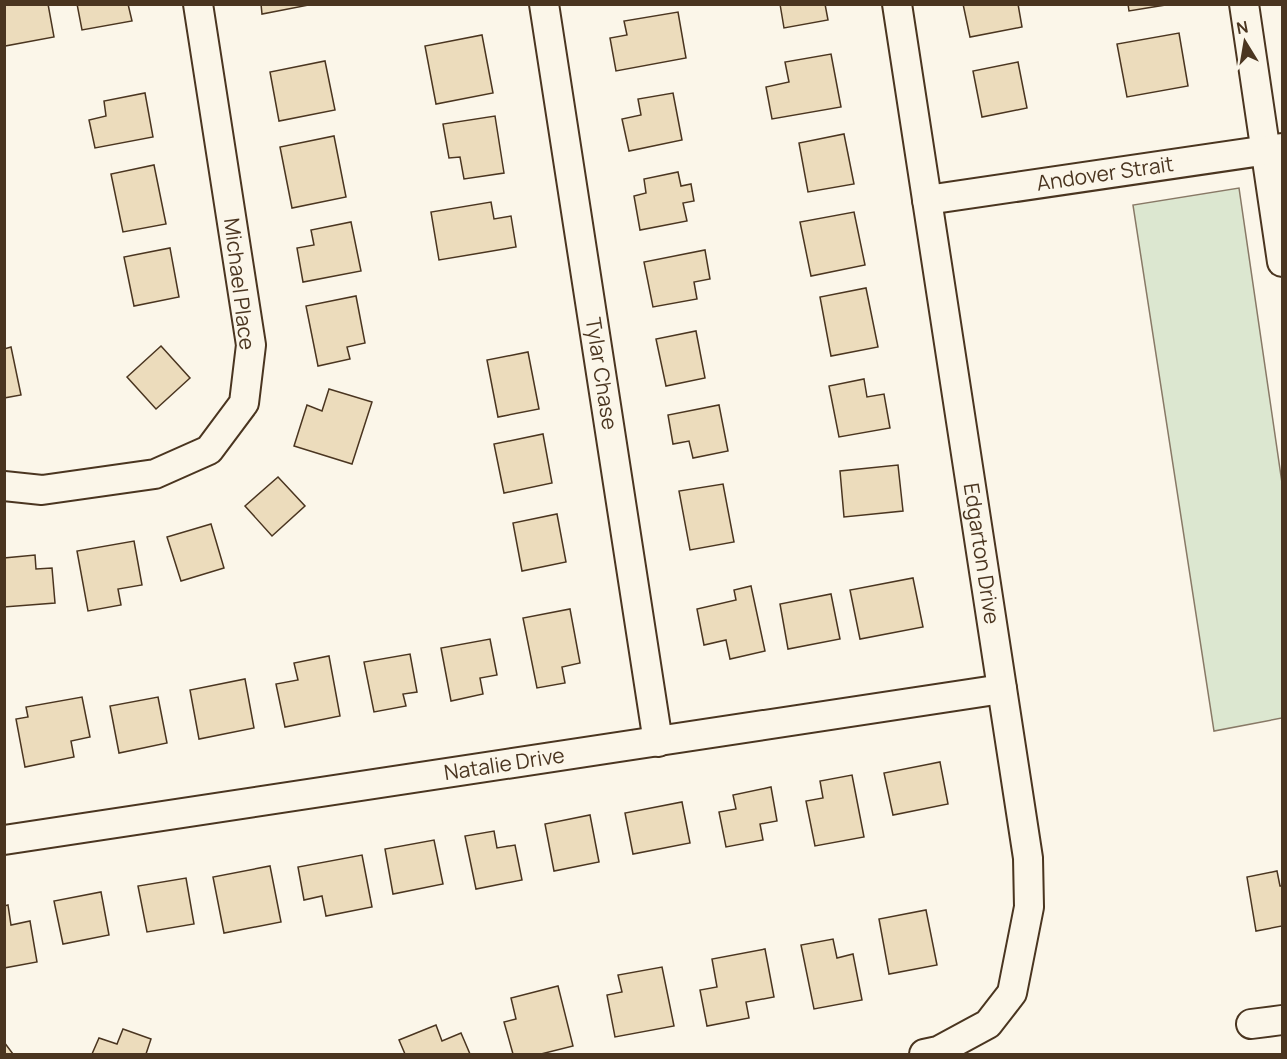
<svg xmlns="http://www.w3.org/2000/svg" width="1287" height="1059" font-family="Manrope,sans-serif">
  <rect width="100%" height="100%" fill="#fbf6e9"/>
  <!-- green -->
  <polygon fill="#dce7d0" stroke="#887966" stroke-width="1.5" points="1239,188 1282,483 1282,718 1214,731 1133,205"/>
  <!-- building -->
  <g fill="#ecdcbc" stroke="#4a3520" stroke-width="1.5">
    <polygon points="4,4 48,4 54,37 5,46"/>
    <polygon points="77,4 128,4 132,21 82,30"/>
    <polygon points="261,4 309,4 309,5 262,14"/>
    <polygon points="780,4 825,4 828,20 784,28"/>
    <polygon points="963,4 1018,4 1022,27 970,37"/>
    <polygon points="1128,4 1165,4 1165,5 1129,11"/>
    <polygon points="678,12 686,58 616,71 610,38 627,35 624,21"/>
    <polygon points="1179,33 1188,86 1127,97 1117,44"/>
    <polygon points="482,35 493,93 436,104 425,46"/>
    <polygon points="831,54 841,107 772,119 766,87 789,82 785,62"/>
    <polygon points="325,61 335,110 279,121 270,72"/>
    <polygon points="1018,62 1027,108 982,117 973,71"/>
    <polygon points="145,93 153,137 95,148 89,120 106,116 104,101"/>
    <polygon points="673,93 682,140 629,151 622,119 641,115 638,99"/>
    <polygon points="495,116 504,173 464,179 460,157 449,158 443,124"/>
    <polygon points="844,134 854,184 808,192 799,143"/>
    <polygon points="334,136 346,197 292,208 280,147"/>
    <polygon points="154,165 166,224 123,232 111,174"/>
    <polygon points="678,172 681,186 691,184 694,201 683,203 687,221 640,230 634,196 646,193 644,179"/>
    <polygon points="491,202 494,219 511,216 516,247 439,260 431,212"/>
    <polygon points="854,212 865,265 811,276 800,222"/>
    <polygon points="351,222 361,271 303,282 297,248 314,245 311,230"/>
    <polygon points="170,248 179,297 134,306 124,257"/>
    <polygon points="705,250 710,279 694,282 697,299 653,307 644,262"/>
    <polygon points="866,288 878,347 831,356 820,297"/>
    <polygon points="356,296 365,343 347,347 350,359 318,366 306,306"/>
    <polygon points="696,331 705,378 666,386 656,339"/>
    <polygon points="161,346 190,378 156,409 127,377"/>
    <polygon points="11,347 21,395 4,398 4,349"/>
    <polygon points="528,352 539,409 498,417 487,360"/>
    <polygon points="864,379 867,397 884,394 890,428 839,437 829,386"/>
    <polygon points="329,389 372,402 352,464 294,446 307,405 322,411"/>
    <polygon points="719,405 728,451 693,458 689,441 673,444 668,415"/>
    <polygon points="543,434 552,483 504,493 494,444"/>
    <polygon points="898,465 903,511 844,517 840,471"/>
    <polygon points="278,477 305,506 272,536 245,506"/>
    <polygon points="723,484 734,542 690,550 679,491"/>
    <polygon points="557,514 566,562 522,571 513,523"/>
    <polygon points="211,524 224,568 181,581 167,537"/>
    <polygon points="134,541 142,585 118,589 121,605 88,611 77,551"/>
    <polygon points="35,555 36,569 52,568 55,603 4,607 4,558"/>
    <polygon points="913,578 923,627 860,639 850,590"/>
    <polygon points="751,586 765,651 730,659 726,640 704,645 697,609 736,600 734,590"/>
    <polygon points="831,594 840,639 788,649 780,604"/>
    <polygon points="570,609 580,663 562,667 565,683 537,688 523,618"/>
    <polygon points="490,639 497,675 480,678 483,694 451,701 441,648"/>
    <polygon points="410,654 417,692 403,694 406,706 374,712 364,662"/>
    <polygon points="329,656 340,716 285,727 276,684 298,680 294,663"/>
    <polygon points="245,679 254,728 199,739 190,690"/>
    <polygon points="82,697 90,737 71,741 74,757 25,767 16,719 28,717 26,707"/>
    <polygon points="158,697 167,743 119,753 110,706"/>
    <polygon points="940,762 948,804 893,815 884,773"/>
    <polygon points="852,775 864,837 815,846 806,801 823,798 820,781"/>
    <polygon points="771,787 777,821 760,824 763,840 726,847 719,812 736,809 733,795"/>
    <polygon points="682,802 690,843 633,854 625,813"/>
    <polygon points="590,815 599,862 554,871 545,824"/>
    <polygon points="494,831 497,848 515,845 522,880 476,889 465,836"/>
    <polygon points="434,840 443,884 393,894 385,849"/>
    <polygon points="362,855 372,907 326,916 322,896 304,900 298,867"/>
    <polygon points="270,866 281,922 224,933 213,877"/>
    <polygon points="1277,871 1280,886 1282,886 1282,926 1256,931 1247,877"/>
    <polygon points="186,878 194,924 147,932 138,886"/>
    <polygon points="101,892 109,935 63,944 54,901"/>
    <polygon points="8,905 11,925 30,921 37,962 4,968 4,906"/>
    <polygon points="926,910 937,965 889,974 879,919"/>
    <polygon points="833,939 837,958 853,954 862,1000 814,1009 801,945"/>
    <polygon points="765,949 774,997 746,1002 749,1018 707,1026 700,990 717,987 712,959"/>
    <polygon points="662,967 674,1026 615,1037 607,995 622,992 618,975"/>
    <polygon points="558,986 573,1046 541,1054 513,1054 504,1022 516,1019 511,998"/>
    <polygon points="436,1025 442,1041 461,1033 470,1054 405,1054 399,1040"/>
    <polygon points="123,1029 151,1039 146,1054 92,1054 99,1038 117,1044"/>
    <polygon points="4,1042 13,1054 4,1054"/>
  </g>
  <g fill="none" stroke-linecap="round" stroke-linejoin="round">
    <defs>
      <g id="minor">
        <path id="s1" d="M 544,4 L 658,742"/>
        <path id="s2" d="M 897,4 L 1028,858 L 1029,907 L 1012,993 L 988,1024 L 938,1051 L 924,1054"/>
        <polyline points="1244,4 1282,262"/>
        <path id="s3" d="M 927,200 L 1282,148"/>
        <polyline points="4,486 42,490 155,474 209,450 244,403 251,345 198,4"/>
        <path id="s4" d="M 4,840 L 1002,689"/>
        <polyline points="1251,1024 1282,1020"/>
      </g>
    </defs>
    <!-- minor casing -->
    <use href="#minor" stroke="#4a3520" stroke-width="32"/>
    <!-- minor -->
    <use href="#minor" stroke="#fbf6e9" stroke-width="28"/>
  </g>
  <g text-anchor="middle" stroke-width="4.5" stroke-linejoin="round" paint-order="stroke">
    <!-- street labels -->
    <g font-size="21" fill="#4a3520" stroke="#fbf6e9">
      <text dy="7" stroke="none"><textPath href="#s3" startOffset="180">Andover Strait</textPath></text>
      <text transform="translate(239 284) rotate(83)" y="7">Michael Place</text>
      <text dy="7" stroke="none"><textPath href="#s1" startOffset="374">Tylar Chase</textPath></text>
      <text dy="7" stroke="none"><textPath href="#s2" startOffset="556">Edgarton Drive</textPath></text>
      <text dy="7" stroke="none"><textPath href="#s4" startOffset="506">Natalie Drive</textPath></text>
    </g>
  </g>
  <!-- border -->
  <rect width="1287" height="1059" fill="none" stroke="#4a3520" stroke-width="12"/>
  <!-- north arrow -->
  <g transform="translate(1245 42) rotate(349)" stroke="#fbf6e9" stroke-width="4.5" paint-order="stroke">
  <path d="M0-4.5L10 22L0 15L-10 22Z" fill="#4a3520"/>
  <text y="-9" font-size="16" font-weight="bold" text-anchor="middle" fill="#4a3520">N</text>
  </g>
</svg>
